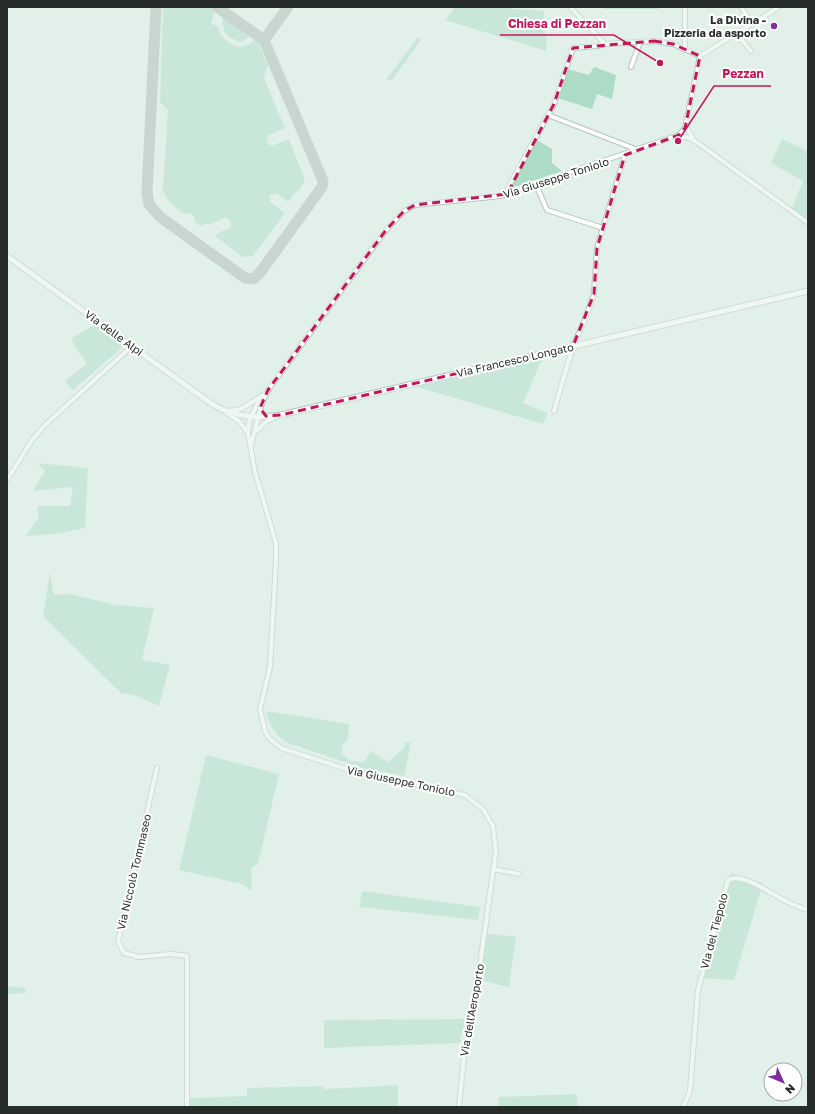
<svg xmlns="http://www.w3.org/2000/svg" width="815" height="1114" font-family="'Golos Text',sans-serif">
  <rect width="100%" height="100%" fill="#e1f0e9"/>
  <!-- green -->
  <g fill="#acdcc6">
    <path d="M 163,7 L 209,7 L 215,11 L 211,23 L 218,27 C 222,43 241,54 254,40 L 258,43 L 268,65 L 264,78 L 285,128 L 267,136 L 268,139 L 266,140 L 271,146 L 289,139 L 305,179 L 300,190 L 296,192 L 288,202 L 276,193 L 274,195 L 271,194 L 269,197 L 271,199 L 269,201 L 285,213 L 253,256 L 243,257 L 214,235 L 231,227 L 230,219 L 228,220 L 226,217 L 209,225 L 207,223 L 200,226 L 194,221 L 194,216 L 190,213 L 184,214 C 174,207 167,202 163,190 L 168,110 L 160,102 Z"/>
    <polygon points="455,7 490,7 544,11 543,32 547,34 546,51 445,20"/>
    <polygon points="603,7 659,7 659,9 604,9"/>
    <polygon points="223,17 250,37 240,42 227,36 222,24"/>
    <polygon points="418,37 421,40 392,80 386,80"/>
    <polygon points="594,67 616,75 612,99 597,94 592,109 555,97 567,69 589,75"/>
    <polygon points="535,139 552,149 552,163 562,171 508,189"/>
    <polygon points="782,139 808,151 808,222 792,208 803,181 771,163"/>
    <polygon points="96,324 125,345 73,390 65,381 87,364 73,343 72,338"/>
    <polygon points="543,357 523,403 548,413 543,424 414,386"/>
    <polygon points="37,463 88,468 85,528 55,534 26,536 38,519 38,506 70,506 73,487 33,491 45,471"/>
    <polygon points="50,573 54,595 70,594 116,605 154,608 142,660 170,665 159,706 134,695 121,693 43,616"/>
    <path d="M 266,711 L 349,724 L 348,739 L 342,746 L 342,754 L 349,760 L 364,762 L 371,751 L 388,762 L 405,747 L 404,742 L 411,743 L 404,776 L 362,768 L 285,742 C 274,733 269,725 266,711 Z"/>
    <polygon points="206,755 279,774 258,864 251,868 252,891 242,884 179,870"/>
    <polygon points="731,873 763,883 734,980 700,978 716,928 711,929 712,925 716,923 727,881"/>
    <polygon points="362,891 480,907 478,920 359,907"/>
    <polygon points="485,933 516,937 509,987 479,980"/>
    <polygon points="7,986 26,988 25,993 7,994"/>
    <polygon points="465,1019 460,1043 324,1048 324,1020"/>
    <polygon points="398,1085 398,1107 188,1107 188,1098 247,1096 247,1088 323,1086 324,1089"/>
    <polygon points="576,1094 578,1107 498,1107 499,1097"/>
  </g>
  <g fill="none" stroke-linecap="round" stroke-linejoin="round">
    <!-- taxiway -->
    <g stroke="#aab6b0" stroke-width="11">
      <polyline points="156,7 147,192 149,204 160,217 245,278 253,279 259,274 322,187 323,181 264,40"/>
      <polyline points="217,7 264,40 288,7"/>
    </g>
    <defs>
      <g id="minor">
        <polyline points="570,7 605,44 654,41 673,44 700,56"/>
        <polyline points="685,7 685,50"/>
        <polyline points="741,7 752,24"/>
        <polyline points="736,33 751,51"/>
        <polyline points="700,56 779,7"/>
        <polyline points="631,67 640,42"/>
        <polyline points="548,115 638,150"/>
        <polyline points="686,126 693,139"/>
        <polyline points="678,137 686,137 695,141 808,223"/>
        <polyline points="536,185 547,210 603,228"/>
        <polyline points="507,194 509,186 554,104 573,48 597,46 605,44"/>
        <polyline points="229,411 241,409 265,394"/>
        <polyline points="554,411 573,346 584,322 594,294 597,248 625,155"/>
        <polyline points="226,412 240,422 248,433 255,472 276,543 276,561 270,667 260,709 265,731 269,738 281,748 349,770 465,795 483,809 493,826 496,851 478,979 465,1047 459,1107"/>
        <polyline points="256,431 267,421 276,417"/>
        <polyline points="248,433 249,422 259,400"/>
        <polyline points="251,445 261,406 268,390 386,230 404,211 415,205 501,196 679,135 685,128 700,56"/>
        <polyline points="7,480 32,440 45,425 132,346"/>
        <polyline points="157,768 118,941 124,953 139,957 171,954 187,956 187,1107"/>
        <polyline points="493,869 519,874"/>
        <path d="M 683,1107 L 690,1091 L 698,990 L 728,880 C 741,872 770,893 782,899 C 790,904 799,907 808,910"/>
      </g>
      <path id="major" d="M 7,256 L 209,402 C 232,417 255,419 281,415 L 808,291"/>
    </defs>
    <!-- minor casing -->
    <use href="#minor" stroke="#b5c4bc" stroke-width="6"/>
    <!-- major casing -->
    <use href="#major" stroke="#b5c4bc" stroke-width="7"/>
    <!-- minor -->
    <use href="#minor" stroke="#fff" stroke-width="4"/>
    <!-- major -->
    <use href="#major" stroke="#fff" stroke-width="5"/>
  </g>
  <!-- marked area -->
  <path d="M0 0H815V1114H0ZM 654,41 L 673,44 L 700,56 L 685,128 L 679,135 L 625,155 L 597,248 L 594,294 L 573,346 L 281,415 L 266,416 L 260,408 L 268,390 L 386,230 L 404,211 L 415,205 L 507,194 L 554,104 L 573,48 Z" fill="#e1f0e9" fill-opacity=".55" fill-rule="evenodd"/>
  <path fill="none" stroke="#c2185b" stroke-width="3" stroke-dasharray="8 5" stroke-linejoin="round" d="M 654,41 L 673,44 L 700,56 L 685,128 L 679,135 L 625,155 L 597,248 L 594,294 L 573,346 L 281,415 L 266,416 L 260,408 L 268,390 L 386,230 L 404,211 L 415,205 L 507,194 L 554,104 L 573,48 Z"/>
  <!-- markers -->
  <circle fill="#802f9f" stroke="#fff" stroke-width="1.5" cx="774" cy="26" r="4"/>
  <g text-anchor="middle" stroke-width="4" stroke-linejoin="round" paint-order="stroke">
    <!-- poi labels -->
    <g font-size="11" font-weight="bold" fill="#272d2a" stroke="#fff" text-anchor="end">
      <text x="766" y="24">La Divina -<tspan x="766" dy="13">Pizzeria da asporto</tspan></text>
    </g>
    <!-- street labels -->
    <g font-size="11" fill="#272d2a" stroke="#fff">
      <text transform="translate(556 178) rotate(-18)" y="4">Via Giuseppe Toniolo</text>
      <text transform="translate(114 333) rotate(36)" y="4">Via delle Alpi</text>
      <text transform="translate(515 360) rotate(-13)" y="4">Via Francesco Longato</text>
      <text transform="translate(401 781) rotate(12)" y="4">Via Giuseppe Toniolo</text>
      <text transform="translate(134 872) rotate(-77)" y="4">Via Niccolò Tommaseo</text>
      <text transform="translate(714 931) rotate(-75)" y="4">Via del Tiepolo</text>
      <text transform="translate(472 1010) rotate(-80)" y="4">Via dell'Aeroporto</text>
    </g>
  </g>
  <!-- callouts -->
  <path fill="none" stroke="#c2185b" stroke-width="1.5" d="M660 63L614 35H500M678 141L714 86H771"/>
  <g fill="#c2185b" stroke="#fff" stroke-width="1.5">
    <circle cx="660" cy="63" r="4"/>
    <circle cx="678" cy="141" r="4"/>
  </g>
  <g font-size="12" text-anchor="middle" font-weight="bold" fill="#c2185b" stroke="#fff" stroke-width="4" stroke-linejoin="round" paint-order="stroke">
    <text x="557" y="28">Chiesa di Pezzan</text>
    <text x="743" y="78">Pezzan</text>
  </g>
  <!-- border -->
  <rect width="815" height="1114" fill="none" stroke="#272d2a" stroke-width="16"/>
  <!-- north arrow -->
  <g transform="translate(783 1082) rotate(134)"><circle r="19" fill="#ffffff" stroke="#a9abaa"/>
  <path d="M0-3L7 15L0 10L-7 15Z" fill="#802f9f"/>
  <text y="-6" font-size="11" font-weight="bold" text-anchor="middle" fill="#272d2a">N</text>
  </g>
</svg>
